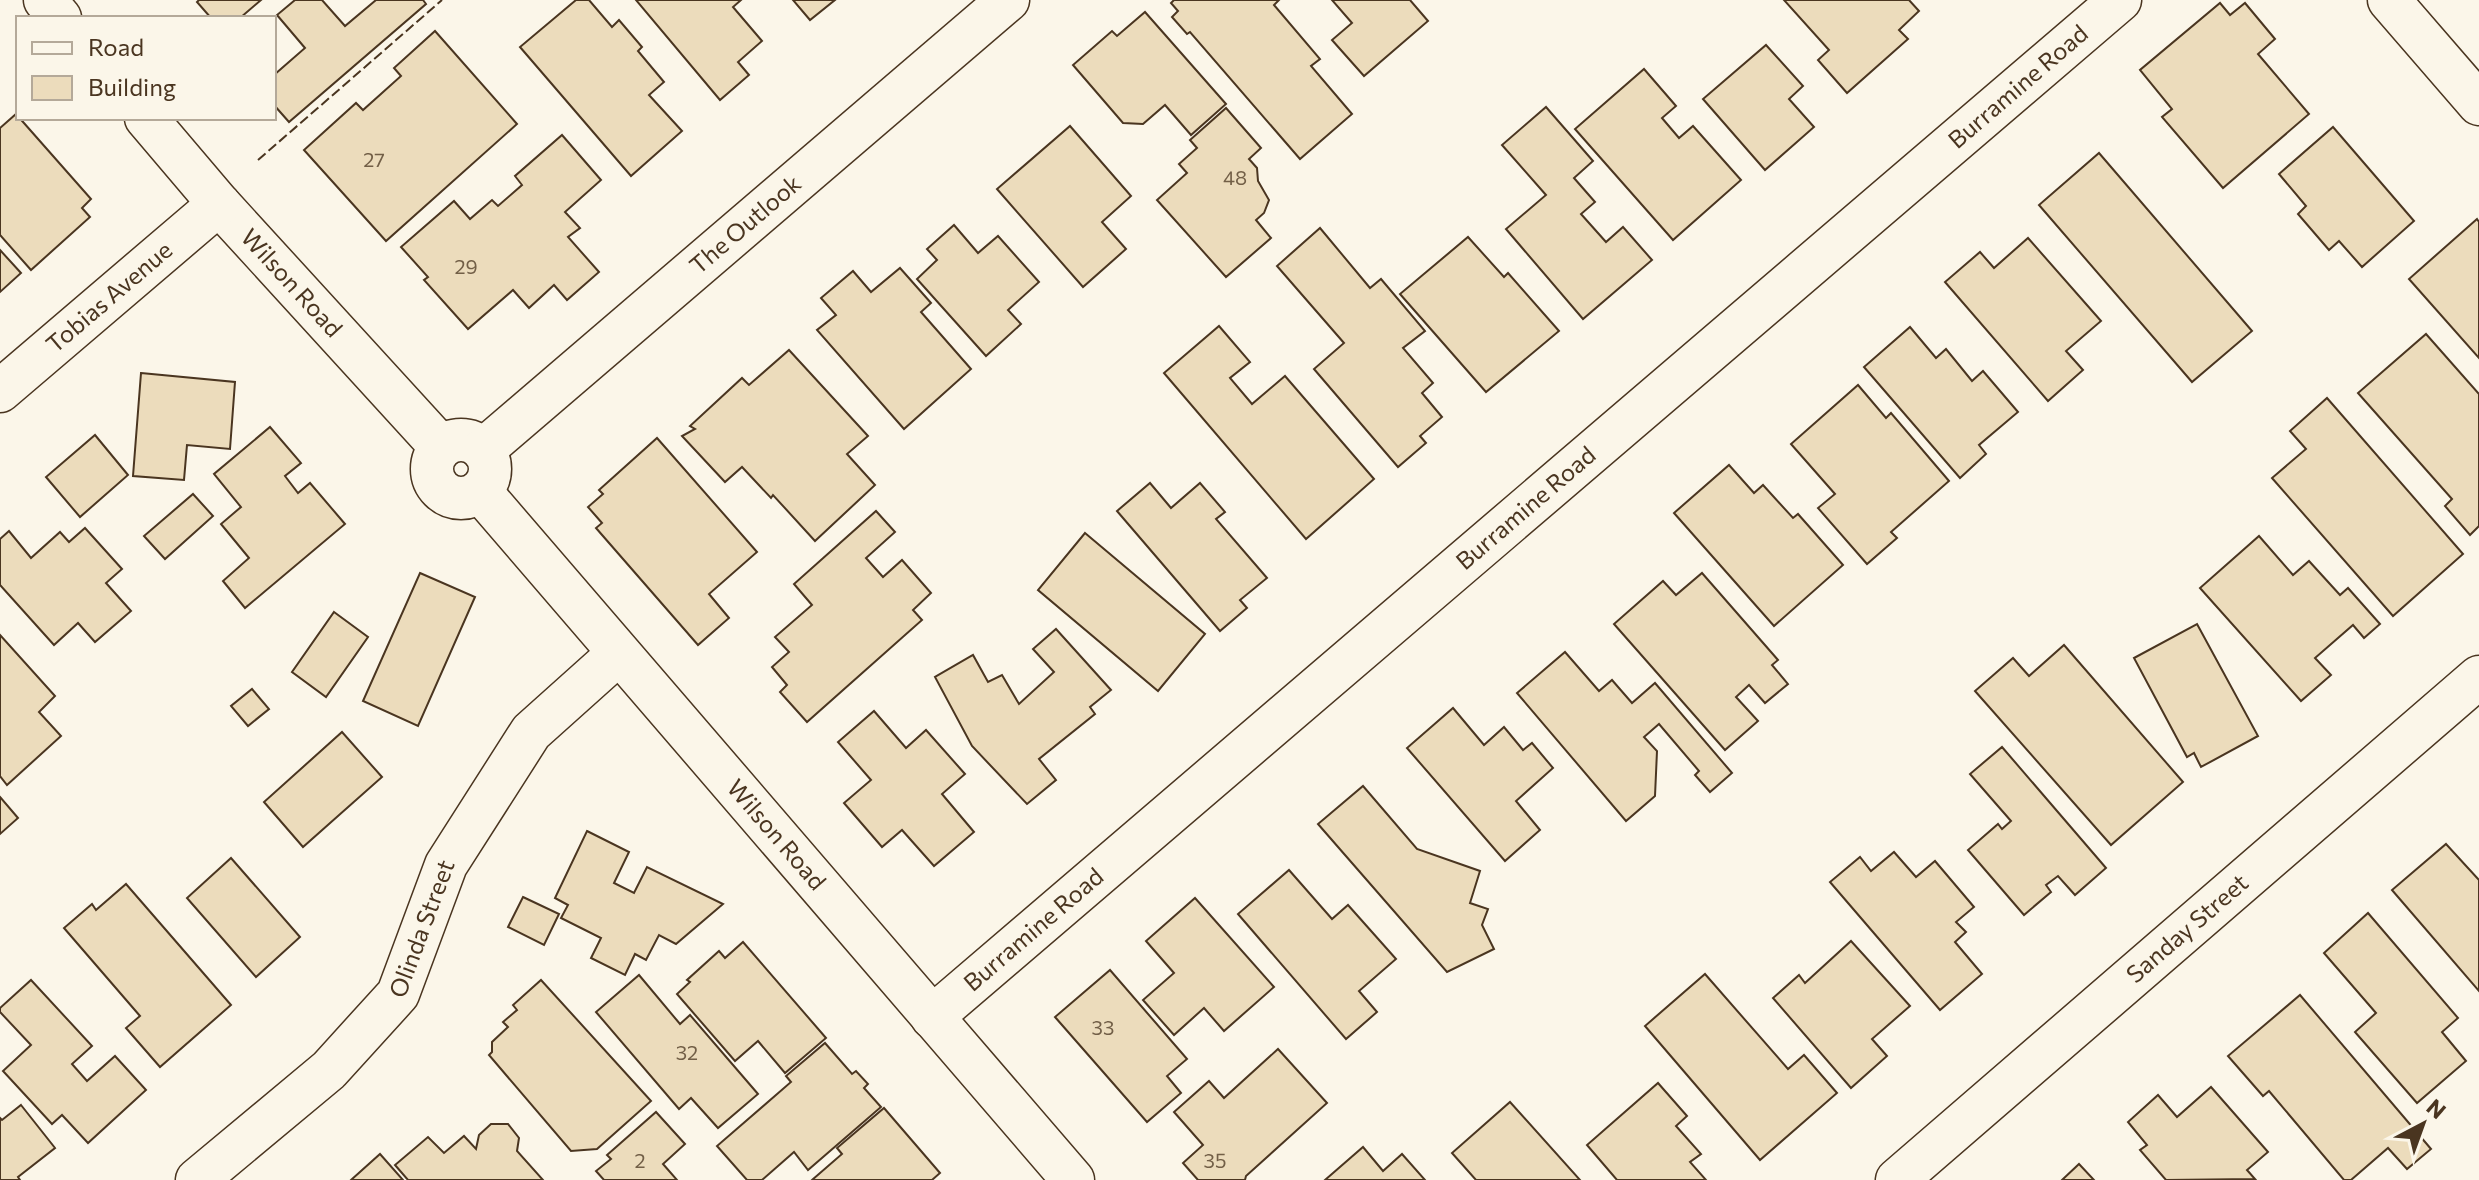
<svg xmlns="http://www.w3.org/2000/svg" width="2479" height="1180" font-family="Commissioner,sans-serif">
  <rect width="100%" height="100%" fill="#fbf6e9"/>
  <!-- building -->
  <g fill="#ecdcbc" stroke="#4a3520" stroke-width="2">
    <polygon points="199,0 261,0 240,18 211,18 197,2"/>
    <polygon points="295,0 322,0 345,26 376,0 423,0 426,4 289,122 274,105 274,75 305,48 277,15"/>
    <polygon points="576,0 589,0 612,27 619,20 642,47 638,51 664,82 649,95 682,131 631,176 520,47"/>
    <polygon points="636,0 741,0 733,7 762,41 738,62 749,75 720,100"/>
    <polygon points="793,0 835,0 810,20"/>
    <polygon points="1174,0 1279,0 1274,5 1320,59 1311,66 1352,114 1300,159 1190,32 1187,34 1172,17 1178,11 1171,3"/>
    <polygon points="1332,0 1410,0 1428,21 1364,76 1332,40 1352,23"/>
    <polygon points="1784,0 1909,0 1919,11 1899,30 1908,39 1847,93 1818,60 1829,50"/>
    <polygon points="2220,3 2230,15 2245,3 2275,39 2258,54 2309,114 2223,188 2162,117 2172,109 2140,70"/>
    <polygon points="1145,12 1226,104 1191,135 1165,105 1143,124 1123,123 1073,65 1112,31 1117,36"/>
    <polygon points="435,31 517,124 386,241 304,150 356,103 363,110 401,76 394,68"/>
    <polygon points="1766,45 1803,86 1789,99 1814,127 1765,170 1703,99"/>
    <polygon points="1644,69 1676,106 1662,118 1679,138 1693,126 1741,180 1673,240 1575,129"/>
    <polygon points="1546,107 1593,161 1574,178 1595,202 1581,214 1606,242 1623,227 1652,260 1583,319 1506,229 1546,195 1502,145"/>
    <polygon points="1226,108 1261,148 1249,159 1257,168 1258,181 1269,200 1264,213 1256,220 1271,238 1226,277 1157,200 1187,173 1179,164 1197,148 1190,140"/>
    <polygon points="16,114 91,199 82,208 90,217 31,270 0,235 0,128"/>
    <polygon points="1070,126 1131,196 1102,222 1126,249 1083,287 997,189"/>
    <polygon points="2333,127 2414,221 2362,267 2339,241 2329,250 2298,214 2306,206 2279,174"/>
    <polygon points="562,135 601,180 565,212 580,228 568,237 599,272 567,300 554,285 529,308 513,290 468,329 424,280 428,277 401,247 454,201 470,219 492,200 498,206 522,185 515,176"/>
    <polygon points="2099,153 2252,331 2192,382 2039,205"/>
    <polygon points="2477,219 2479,222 2479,358 2409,279"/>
    <polygon points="954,225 978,253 998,236 1039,282 1008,310 1021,324 986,356 917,279 937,260 927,249"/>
    <polygon points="1320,228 1370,288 1381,279 1425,331 1403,348 1433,383 1422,393 1442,417 1420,436 1426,443 1398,467 1314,369 1344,343 1277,266"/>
    <polygon points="1468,237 1504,277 1508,273 1559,331 1486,392 1400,294"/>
    <polygon points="2028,238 2101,321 2066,351 2083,370 2048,401 1945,282 1980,252 1994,268"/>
    <polygon points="0,250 21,273 0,292"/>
    <polygon points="900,268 931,303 921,312 971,369 904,429 817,330 836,315 821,298 853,271 871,292"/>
    <polygon points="1219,326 1250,362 1230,378 1252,404 1285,376 1374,479 1306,539 1164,373"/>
    <polygon points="1910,327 1936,358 1946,349 1972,381 1983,371 2018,412 1979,445 1986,454 1960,478 1864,367"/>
    <polygon points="2426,334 2479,394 2479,526 2470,535 2445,506 2452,499 2358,393"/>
    <polygon points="789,350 868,436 847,454 875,485 815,541 773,495 771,498 742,467 725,482 682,436 695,429 690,426 742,378 749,385"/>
    <polygon points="141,373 235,382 230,449 187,445 184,480 133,476"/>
    <polygon points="1858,385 1886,418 1891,413 1949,481 1891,532 1897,538 1867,564 1818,508 1835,494 1791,444"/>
    <polygon points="2327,398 2463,554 2393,616 2272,478 2306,449 2290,431"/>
    <polygon points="270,427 301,463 285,476 298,493 310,483 345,524 245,608 223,581 249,558 221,524 241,507 214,474"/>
    <polygon points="95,435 128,475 80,517 46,477"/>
    <polygon points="657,438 757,552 709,594 729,618 698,645 596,528 602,523 588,507 603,494 599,490"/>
    <polygon points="1729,465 1754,493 1763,485 1793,518 1798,514 1843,565 1774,626 1674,513"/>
    <polygon points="1150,483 1171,508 1200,483 1225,512 1216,519 1267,578 1240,600 1247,608 1220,631 1117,511"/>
    <polygon points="193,494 213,516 165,559 144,536"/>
    <polygon points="876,511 895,532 866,558 883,577 902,560 931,593 913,610 922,620 807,722 780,692 787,685 772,667 789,652 775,637 812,605 794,584"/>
    <polygon points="85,528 122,569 106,583 131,611 95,642 78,623 54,645 0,585 0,539 9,531 31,558 60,532 69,542"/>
    <polygon points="1085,533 1205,634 1158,691 1038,590"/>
    <polygon points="2259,536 2293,575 2309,561 2340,595 2348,588 2380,624 2364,638 2353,625 2315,658 2331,675 2301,701 2200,588"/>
    <polygon points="420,573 475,597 418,726 363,701"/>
    <polygon points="1702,573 1778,660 1772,665 1788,684 1765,703 1749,685 1736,697 1758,721 1725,750 1614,624 1663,581 1676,595"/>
    <polygon points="334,612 368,637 326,697 292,672"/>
    <polygon points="2197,624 2258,736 2201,767 2194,753 2187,757 2134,658"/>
    <polygon points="1056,629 1111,690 1090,707 1095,714 1039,759 1056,780 1027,804 972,746 935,677 973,655 988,682 1002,675 1019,704 1054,672 1033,649"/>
    <polygon points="0,635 55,696 39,712 61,736 7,785 0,776"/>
    <polygon points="2064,645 2183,782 2111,845 1975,691 2013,658 2029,676"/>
    <polygon points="1565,652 1599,691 1612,680 1632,703 1655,683 1732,773 1710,792 1695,775 1699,771 1659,724 1644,737 1657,751 1655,796 1626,821 1517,693"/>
    <polygon points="252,689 269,709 248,726 231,706"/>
    <polygon points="1453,708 1484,745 1504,727 1523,750 1532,743 1553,768 1516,801 1540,830 1505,861 1407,748"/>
    <polygon points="874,711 906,748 926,730 965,774 942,794 974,832 934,866 902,830 882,847 844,803 871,780 838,742"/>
    <polygon points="342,732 382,777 303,847 264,802"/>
    <polygon points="2002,747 2106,868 2075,895 2058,876 2046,885 2051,892 2024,915 1968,850 1998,824 2002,829 2011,821 1970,774"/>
    <polygon points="1363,786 1417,849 1480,871 1470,903 1488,909 1482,925 1494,949 1447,972 1318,824"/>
    <polygon points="0,797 18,818 0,834"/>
    <polygon points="587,831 629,852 614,883 634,893 647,867 723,904 676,944 659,935 646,960 635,954 625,975 591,958 601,938 561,918 568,905 555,898"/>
    <polygon points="2446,844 2479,880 2479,991 2392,890"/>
    <polygon points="1894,852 1916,877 1935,861 1974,907 1956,922 1966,932 1955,942 1982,974 1940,1010 1830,882 1860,857 1871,871"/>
    <polygon points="231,858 300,937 256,977 187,898"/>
    <polygon points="1289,870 1332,919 1348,905 1396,959 1359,991 1377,1012 1346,1039 1238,914"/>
    <polygon points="126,884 231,1005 160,1067 126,1028 140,1016 64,928 92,904 96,910"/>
    <polygon points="523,897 559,914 544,945 508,927"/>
    <polygon points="1195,898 1274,987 1224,1031 1204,1008 1174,1035 1143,1000 1174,973 1146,941"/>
    <polygon points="2368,913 2458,1018 2442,1032 2466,1061 2417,1103 2355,1032 2376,1013 2324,953"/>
    <polygon points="1851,941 1910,1006 1872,1039 1887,1056 1851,1088 1773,998 1799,975 1805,983"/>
    <polygon points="743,942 826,1038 785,1073 758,1041 735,1061 677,994 690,982 687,980 719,951 725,958"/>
    <polygon points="1110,970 1187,1059 1167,1076 1181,1093 1147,1122 1055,1017"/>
    <polygon points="1705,974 1788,1069 1804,1055 1837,1093 1760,1160 1645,1026"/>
    <polygon points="639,975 680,1024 690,1015 758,1094 718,1128 691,1098 679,1109 596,1012"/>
    <polygon points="31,980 92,1046 72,1064 87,1081 115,1056 146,1090 88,1143 62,1115 52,1124 3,1071 31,1045 0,1012 0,1008"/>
    <polygon points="541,980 651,1101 597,1149 571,1151 489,1055 492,1052 492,1042 508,1027 503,1022 517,1010 513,1005"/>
    <polygon points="2300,995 2431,1149 2407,1169 2388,1148 2351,1180 2344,1180 2269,1091 2263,1096 2228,1056"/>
    <polygon points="825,1043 852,1074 856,1071 868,1084 864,1088 881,1107 808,1170 794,1152 762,1180 747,1180 717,1146 791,1082 786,1076"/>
    <polygon points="1278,1049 1327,1103 1246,1176 1245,1180 1198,1180 1183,1163 1203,1145 1174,1112 1209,1081 1224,1098"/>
    <polygon points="1658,1083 1687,1116 1676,1126 1701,1154 1690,1162 1706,1180 1617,1180 1587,1145"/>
    <polygon points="2211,1087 2268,1152 2247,1170 2255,1179 2166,1180 2140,1150 2147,1145 2128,1122 2158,1095 2177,1117"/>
    <polygon points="1510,1102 1580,1180 1476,1180 1452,1153"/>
    <polygon points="21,1105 55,1148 18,1177 20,1180 0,1180 0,1118 2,1120"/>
    <polygon points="884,1108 940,1173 932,1180 812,1180 842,1154 837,1148"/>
    <polygon points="656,1112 685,1144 663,1164 677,1180 604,1180 596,1171 611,1159 607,1155"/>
    <polygon points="491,1124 508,1124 519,1138 517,1151 543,1180 408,1180 395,1165 428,1137 444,1153 464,1136 476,1149 479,1135"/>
    <polygon points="1363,1147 1383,1171 1402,1154 1425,1180 1325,1180"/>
    <polygon points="380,1154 403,1180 351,1180"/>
    <polygon points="2079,1164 2094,1180 2062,1180"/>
  </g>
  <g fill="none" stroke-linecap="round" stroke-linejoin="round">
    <defs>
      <g id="minor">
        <polyline points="45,0 60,18"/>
        <polyline points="2389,0 2479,104"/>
        <path id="s1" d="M 146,118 L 219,204 L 441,447"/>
        <path id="s2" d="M 0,391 L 219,204"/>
        <circle cx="461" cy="469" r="29"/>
        <path id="s3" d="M 483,450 L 1008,0"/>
        <path id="s4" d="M 480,491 L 1073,1180"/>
        <path id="s5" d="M 932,1017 L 2120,0"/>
        <path id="s6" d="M 197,1180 L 329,1070 L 398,994 L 446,865 L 531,732 L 618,654"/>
        <path id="s7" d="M 1897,1180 L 2479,677"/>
      </g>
    </defs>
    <!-- minor casing -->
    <use href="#minor" stroke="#4a3520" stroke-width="45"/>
    <!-- minor -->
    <use href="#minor" stroke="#fbf6e9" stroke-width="42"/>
    <!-- fence -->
    <polyline stroke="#4a3520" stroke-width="2" stroke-dasharray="10 4" stroke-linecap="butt" points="258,160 442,0"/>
  </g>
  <g text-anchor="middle" stroke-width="6" stroke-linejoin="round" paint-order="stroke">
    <!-- number labels -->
    <g font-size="20" fill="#725f47">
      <text x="374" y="167">27</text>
      <text x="1235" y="185">48</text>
      <text x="466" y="274">29</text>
      <text x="1103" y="1035">33</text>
      <text x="687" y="1060">32</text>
      <text x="640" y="1168">2</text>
      <text x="1215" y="1168">35</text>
    </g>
    <!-- street labels -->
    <g font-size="24" fill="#4a3520" stroke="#fbf6e9">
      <text dy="8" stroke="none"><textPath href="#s5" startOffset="1430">Burramine Road</textPath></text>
      <text dy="8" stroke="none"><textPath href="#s3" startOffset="346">The Outlook</textPath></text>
      <text dy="8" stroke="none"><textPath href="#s1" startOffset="220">Wilson Road</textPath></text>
      <text dy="8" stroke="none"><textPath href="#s2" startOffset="144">Tobias Avenue</textPath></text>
      <text dy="8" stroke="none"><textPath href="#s5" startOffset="782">Burramine Road</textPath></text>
      <text dy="8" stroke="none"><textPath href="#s4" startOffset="454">Wilson Road</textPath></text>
      <text dy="8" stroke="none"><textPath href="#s7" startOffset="384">Sanday Street</textPath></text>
      <text dy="8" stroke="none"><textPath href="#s6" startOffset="344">Olinda Street</textPath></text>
      <text dy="8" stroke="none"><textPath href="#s5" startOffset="134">Burramine Road</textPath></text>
    </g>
  </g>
  <!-- legend -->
  <rect x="16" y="16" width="260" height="104" fill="#fbf6e9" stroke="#b4a999" stroke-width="2"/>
  <rect x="32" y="42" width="40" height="12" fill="#fbf6e9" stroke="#b4a999" stroke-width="2"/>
  <text x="88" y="56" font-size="24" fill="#4a3520">Road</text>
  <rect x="32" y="76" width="40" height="24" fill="#ecdcbc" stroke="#b4a999" stroke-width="2"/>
  <text x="88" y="96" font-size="24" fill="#4a3520">Building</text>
  <!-- north arrow -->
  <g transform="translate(2423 1124) rotate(41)" stroke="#fbf6e9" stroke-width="6" paint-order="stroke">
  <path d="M0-6L14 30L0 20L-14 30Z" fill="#4a3520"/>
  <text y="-12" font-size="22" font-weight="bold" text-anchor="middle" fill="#4a3520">N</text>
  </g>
</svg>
